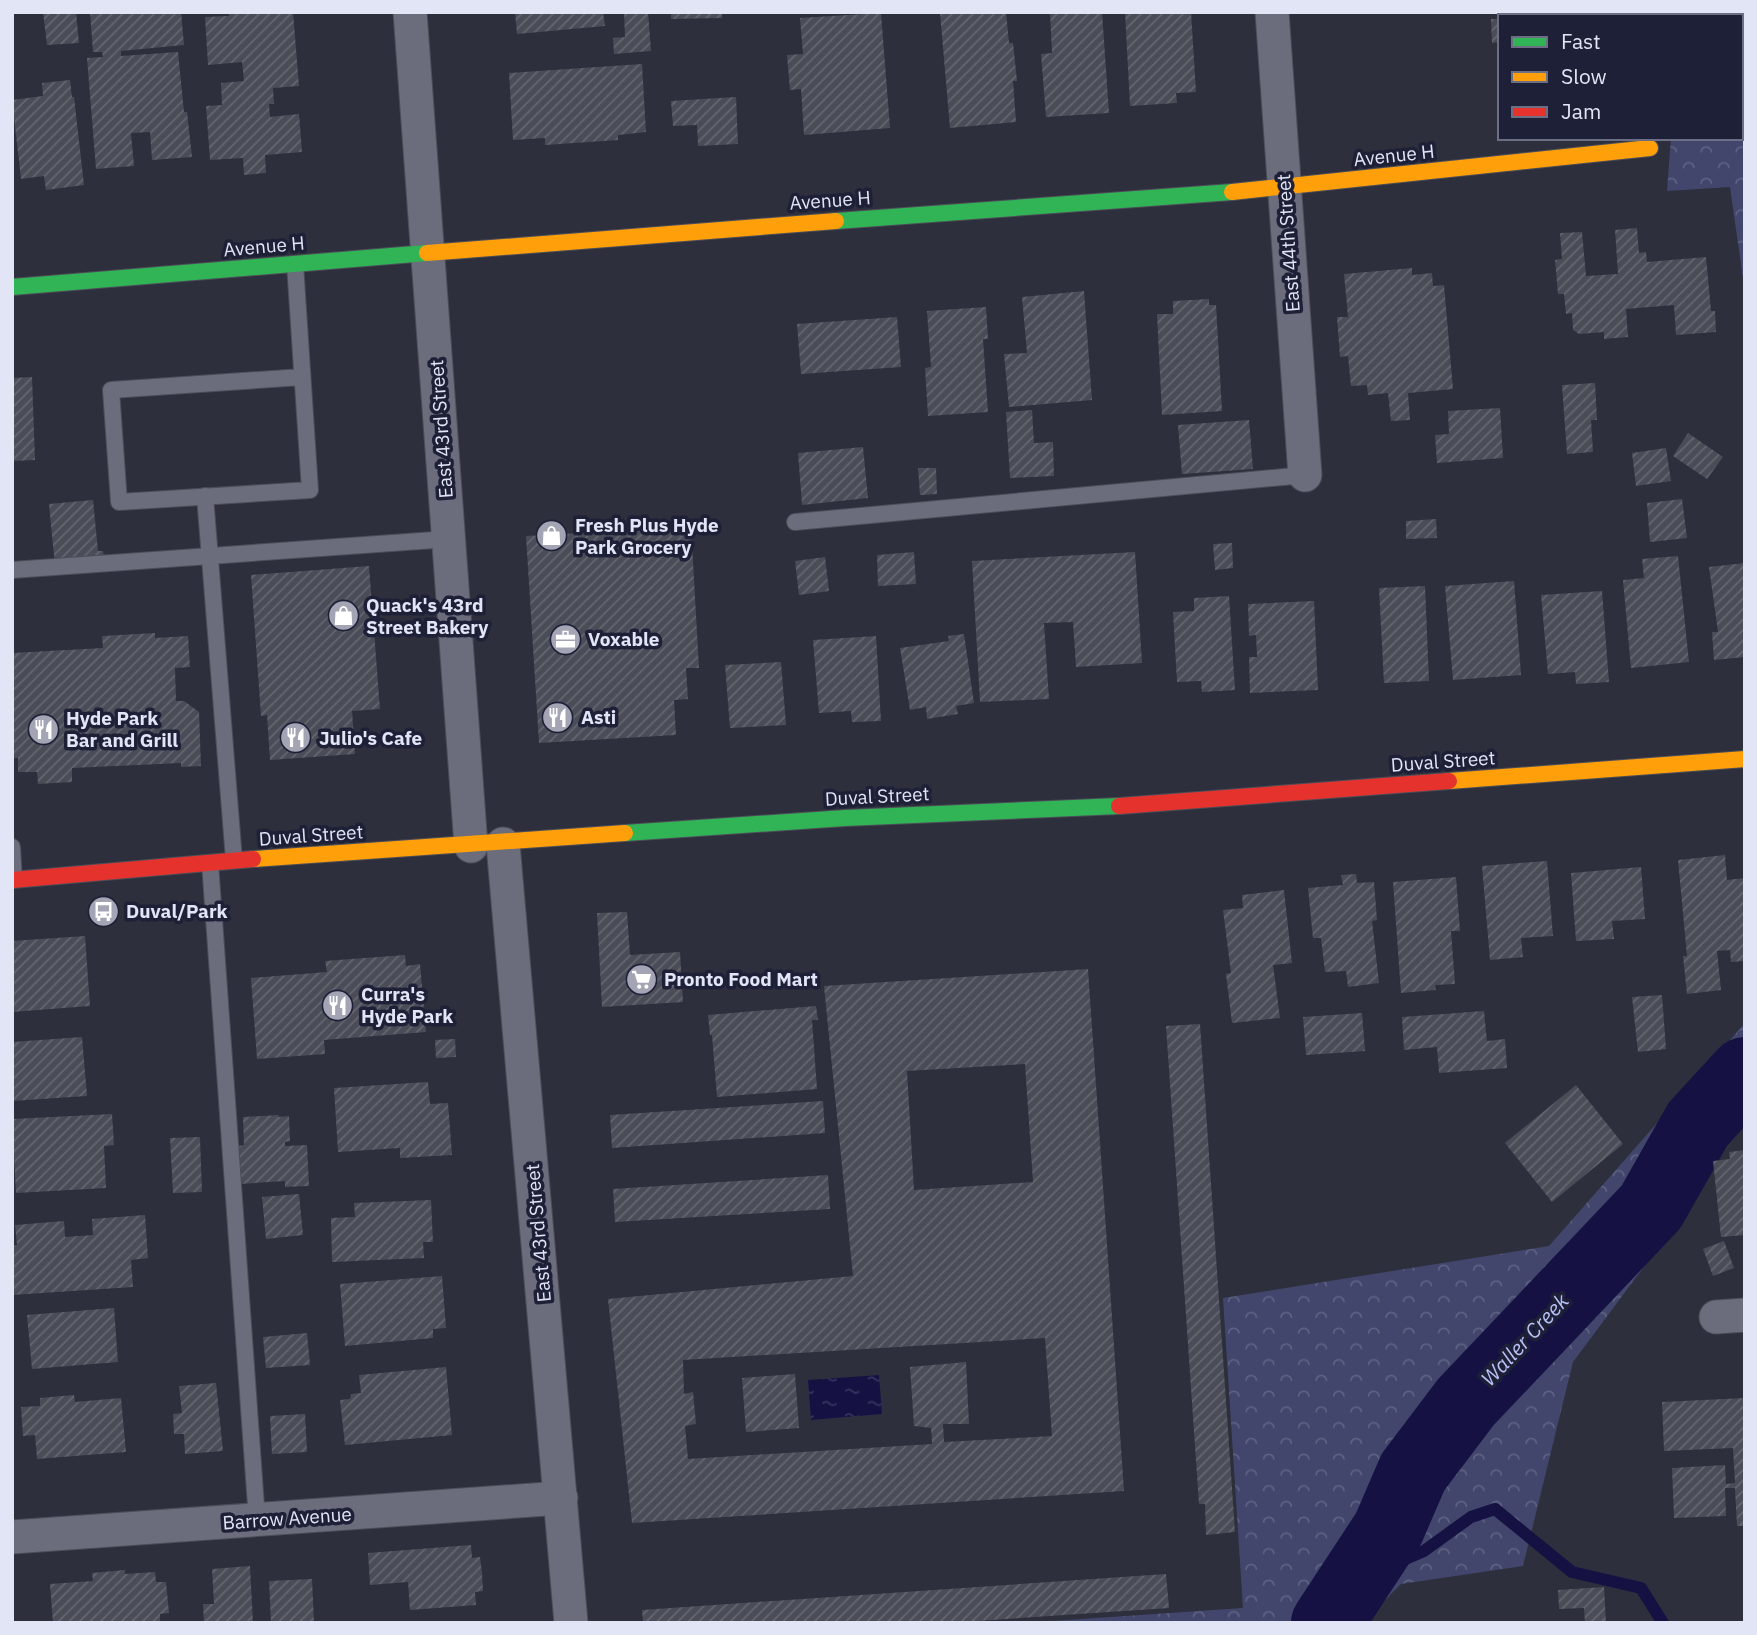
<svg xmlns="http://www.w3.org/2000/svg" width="1757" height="1635" font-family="'IBM Plex Sans',sans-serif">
  <defs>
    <pattern id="forest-crowns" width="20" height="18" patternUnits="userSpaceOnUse" patternTransform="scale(1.75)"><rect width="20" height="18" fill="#42466c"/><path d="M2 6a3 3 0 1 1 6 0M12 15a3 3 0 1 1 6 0" fill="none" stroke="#5d6182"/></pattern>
    <pattern id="water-ripples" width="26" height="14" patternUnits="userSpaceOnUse" patternTransform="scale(1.75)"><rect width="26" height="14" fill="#151243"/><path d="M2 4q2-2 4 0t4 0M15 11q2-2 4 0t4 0" fill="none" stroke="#37345f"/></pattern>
    <pattern id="building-hatch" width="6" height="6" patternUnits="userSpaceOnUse" patternTransform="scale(1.75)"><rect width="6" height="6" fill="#4a4c57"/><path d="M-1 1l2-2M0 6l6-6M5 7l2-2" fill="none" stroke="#646670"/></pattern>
  </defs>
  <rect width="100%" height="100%" fill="#2d2f3c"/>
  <!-- forest -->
  <g fill="url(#forest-crowns)">
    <polygon points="1679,12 1745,12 1745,292 1730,187 1667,191 1671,138 1741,138 1741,16 1679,16"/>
    <polygon points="1745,1023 1745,1106 1719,1144 1669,1233 1573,1362 1523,1566 1401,1584 1362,1623 1023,1623 1243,1608 1223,1298 1549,1246"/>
  </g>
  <!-- water -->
  <polygon fill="url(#water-ripples)" points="879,1375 882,1414 811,1420 808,1380"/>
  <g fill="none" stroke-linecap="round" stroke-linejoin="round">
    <!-- stream -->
    <polyline stroke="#151243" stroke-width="12" points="1354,1581 1424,1551 1471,1517 1495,1509 1572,1572 1641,1588 1663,1623"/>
    <!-- river -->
    <g stroke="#151243" stroke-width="72">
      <polyline points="1741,64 1745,89"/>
      <polyline points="1327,1623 1388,1530 1413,1472 1466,1402 1651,1207 1698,1124 1745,1073"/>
    </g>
  </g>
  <!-- building -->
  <g fill="url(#building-hatch)" fill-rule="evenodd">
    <polygon points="43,12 76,12 79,43 47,45"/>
    <polygon points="90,12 181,12 184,45 121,51 121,56 178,52 184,112 187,112 192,157 152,160 150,132 131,133 134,166 96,169 87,58 103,57 102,52 93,52"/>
    <polygon points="233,12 293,12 299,86 273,88 274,104 269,104 270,117 299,114 302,152 265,155 266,173 244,175 243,158 210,160 206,106 222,105 221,83 244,81 242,62 208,65 205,17 229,16 229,13"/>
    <polygon points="515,12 603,12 605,26 517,34"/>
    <polygon points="624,12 648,12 651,51 614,54 613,38 625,37"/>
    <polygon points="671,12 722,12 722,18 671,19"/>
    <polygon points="954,12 1006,12 1009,43 1013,43 1017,81 1013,81 1016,122 950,128 940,13"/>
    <polygon points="1050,12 1102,12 1109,113 1046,117 1041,54 1052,53"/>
    <polygon points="1125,12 1191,12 1196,92 1176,93 1177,103 1130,106"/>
    <polygon points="1508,12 1573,12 1574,16 1508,16"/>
    <polygon points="881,13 890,128 804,135 801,89 790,90 787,55 803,54 800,18"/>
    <polygon points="1491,19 1500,19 1500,42 1492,43"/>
    <polygon points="642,64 646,132 618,135 618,140 545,145 545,138 513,140 509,73"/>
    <polygon points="70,80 72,97 74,97 84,185 46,190 44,176 21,179 12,100 43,96 42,83"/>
    <polygon points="736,97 738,144 698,146 697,125 673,126 671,101"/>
    <polygon points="1637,228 1639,253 1646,252 1647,262 1706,257 1711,311 1715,311 1716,332 1676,335 1674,305 1626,309 1628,337 1604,339 1604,332 1579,334 1573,330 1572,313 1566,314 1564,294 1558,294 1555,260 1562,259 1560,233 1582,232 1586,276 1618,274 1615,230"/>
    <polygon points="1412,268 1412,275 1432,273 1433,286 1444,285 1453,389 1408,393 1410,420 1391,421 1388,393 1368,395 1367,385 1351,386 1348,356 1340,357 1337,317 1348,317 1344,274"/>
    <polygon points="1084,291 1092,400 1009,407 1004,354 1027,353 1022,297"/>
    <polygon points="1209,299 1209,305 1216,305 1222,411 1162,415 1157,314 1173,314 1173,301"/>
    <polygon points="986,307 988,339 983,339 988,412 928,416 925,368 931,367 927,311"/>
    <polygon points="897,317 901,367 801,374 797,324"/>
    <polygon points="32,377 35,460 12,461 12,378"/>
    <polygon points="1595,383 1597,420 1591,420 1593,452 1567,454 1562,385"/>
    <polygon points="1500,408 1503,458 1437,463 1435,435 1449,434 1448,411"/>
    <polygon points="1032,410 1034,443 1053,442 1054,476 1010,478 1006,412"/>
    <polygon points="1249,420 1253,469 1182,474 1178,425"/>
    <polygon points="1688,433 1723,457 1707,479 1673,456"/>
    <polygon points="863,447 868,498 802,505 798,453"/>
    <polygon points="1666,448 1671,481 1636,486 1632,453"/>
    <polygon points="918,468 936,468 937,494 920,495"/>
    <polygon points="1682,499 1687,538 1650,542 1647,503"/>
    <polygon points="93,500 98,551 103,551 104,559 55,566 49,504"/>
    <polygon points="1436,519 1437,538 1406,539 1406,521"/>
    <polygon points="691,527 699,668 686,668 688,699 674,700 676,735 539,743 526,536"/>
    <polygon points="1232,543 1233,568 1215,570 1213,544"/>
    <polygon points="914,552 916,584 878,586 877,555"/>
    <polygon points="1135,552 1142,663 1076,667 1073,622 1044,623 1049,699 980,702 972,561"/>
    <polygon points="1678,556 1689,662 1631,668 1623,580 1644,578 1642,559"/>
    <polygon points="825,557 829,591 799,595 795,561"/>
    <polygon points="1745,563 1745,657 1714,660 1712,632 1718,632 1709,567"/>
    <polygon points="369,566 380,709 352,711 355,754 270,760 267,715 261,716 251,575"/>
    <polygon points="1514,581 1521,675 1453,680 1445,586"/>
    <polygon points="1425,586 1429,681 1384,683 1379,588"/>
    <polygon points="1602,591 1609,682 1576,684 1575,672 1548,674 1541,595"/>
    <polygon points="1229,596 1235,690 1202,692 1201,681 1177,682 1173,612 1194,611 1194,598"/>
    <polygon points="1314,601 1318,690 1250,693 1249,657 1257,657 1256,635 1249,636 1248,604"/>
    <polygon points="155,633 155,638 188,636 190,667 175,668 176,701 184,701 199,712 201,766 181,767 181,763 72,768 72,782 38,784 37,772 18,772 18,758 12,758 12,653 103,648 102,636"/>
    <polygon points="964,634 974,703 956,706 958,714 927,719 926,707 910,710 900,648 949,641 948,636"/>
    <polygon points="876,636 881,721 852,722 851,711 819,713 813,640"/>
    <polygon points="781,662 786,725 730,728 725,665"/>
    <polygon points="1725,855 1727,880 1745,878 1745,961 1731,962 1730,950 1717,951 1721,990 1687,994 1683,956 1687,956 1678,860"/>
    <polygon points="1547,861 1553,936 1521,938 1523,957 1490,960 1482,866"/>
    <polygon points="1641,867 1645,919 1612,921 1614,939 1576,941 1571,873"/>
    <polygon points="1356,874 1357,883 1374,882 1377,920 1372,921 1379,983 1348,987 1346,971 1325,972 1321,938 1313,938 1308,888 1343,885 1341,875"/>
    <polygon points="1456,877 1460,931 1451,931 1455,984 1435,985 1436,990 1401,993 1393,882"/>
    <polygon points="1284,890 1292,963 1273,965 1280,1018 1232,1023 1226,974 1231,973 1223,910 1243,908 1242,895"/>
    <polygon points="627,912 630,955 680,952 683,1002 602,1007 597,913"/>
    <polygon points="85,936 90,1006 12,1012 12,941"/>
    <polygon points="405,955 406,966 420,964 426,1032 324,1040 325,1054 257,1059 251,978 327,972 325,961"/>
    <path d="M 1088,969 L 1124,1491 L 632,1523 L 608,1299 L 853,1276 L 824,986 ZM 1025,1064 L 1033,1182 L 914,1190 L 907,1071 ZM 1045,1338 L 1052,1436 L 944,1442 L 943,1424 L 969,1424 L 966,1362 L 910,1367 L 914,1426 L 931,1428 L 932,1444 L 688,1459 L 685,1426 L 696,1424 L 693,1392 L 684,1394 L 683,1360 Z"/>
    <polygon points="1662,995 1666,1049 1638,1052 1632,997"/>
    <polygon points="816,1006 818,1020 812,1020 817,1089 717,1097 712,1035 710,1035 708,1015"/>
    <polygon points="1484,1011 1487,1041 1505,1039 1507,1068 1439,1073 1437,1047 1404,1050 1402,1017"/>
    <polygon points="1362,1013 1365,1051 1306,1055 1303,1017"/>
    <polygon points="1200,1024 1235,1532 1206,1535 1205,1504 1199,1504 1166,1026"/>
    <polygon points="82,1037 87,1096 12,1101 12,1042"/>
    <polygon points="455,1039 456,1057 436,1058 435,1040"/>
    <polygon points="428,1082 430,1104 448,1103 452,1155 400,1158 400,1148 338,1152 334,1088"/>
    <polygon points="1576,1085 1623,1144 1552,1202 1505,1143"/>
    <polygon points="823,1101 825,1133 612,1148 610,1115"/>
    <polygon points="112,1114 114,1145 104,1146 106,1188 16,1193 12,1119"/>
    <polygon points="279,1115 278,1117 289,1116 290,1141 285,1142 285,1146 307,1145 309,1186 285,1187 285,1181 239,1184 238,1146 244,1145 243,1117"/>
    <polygon points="200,1137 202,1192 173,1193 170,1138"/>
    <polygon points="1745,1150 1745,1235 1721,1237 1713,1161 1730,1159 1729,1152"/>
    <polygon points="828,1175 830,1209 615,1222 613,1189"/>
    <polygon points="299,1194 303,1235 266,1239 262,1197"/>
    <polygon points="431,1200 433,1242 423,1242 424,1258 332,1262 331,1218 355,1217 354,1203"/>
    <polygon points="145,1215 148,1258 131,1260 133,1287 12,1295 12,1246 17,1245 15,1225 64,1221 65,1237 93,1235 92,1219"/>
    <polygon points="1724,1241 1734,1268 1713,1276 1703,1249"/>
    <polygon points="442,1276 446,1328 433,1329 433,1338 345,1346 340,1284"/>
    <polygon points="114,1308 118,1362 32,1369 27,1315"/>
    <polygon points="307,1333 310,1365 266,1368 263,1337"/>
    <polygon points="446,1367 452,1435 345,1445 340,1400 350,1399 351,1394 361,1393 359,1375"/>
    <polygon points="795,1374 799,1428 746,1432 742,1378"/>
    <polygon points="216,1383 223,1451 185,1454 184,1434 174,1434 173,1414 182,1413 179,1386"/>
    <polygon points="74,1395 75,1402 121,1398 126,1452 37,1459 35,1435 23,1436 21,1407 40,1406 40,1398"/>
    <polygon points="1745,1398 1745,1526 1737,1526 1735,1488 1725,1488 1726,1516 1674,1518 1672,1468 1725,1465 1726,1484 1735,1483 1733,1448 1664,1451 1662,1402"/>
    <polygon points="305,1414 307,1452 272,1454 270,1416"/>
    <polygon points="471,1545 472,1558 480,1557 482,1573 483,1591 475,1592 476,1605 410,1610 408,1582 370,1585 368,1553"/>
    <polygon points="250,1566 253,1623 204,1623 203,1604 214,1604 212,1569"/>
    <polygon points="125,1570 125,1574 155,1572 156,1582 166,1582 169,1613 160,1614 160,1623 53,1623 50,1584 93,1581 92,1573"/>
    <polygon points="1166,1574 1169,1608 947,1623 643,1623 642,1610"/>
    <polygon points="312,1579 314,1623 271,1623 269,1581"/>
    <polygon points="1604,1587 1606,1623 1585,1623 1584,1608 1559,1609 1558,1590"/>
  </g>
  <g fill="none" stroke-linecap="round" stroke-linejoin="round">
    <defs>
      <g id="lane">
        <polyline points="295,264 310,490 119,502 111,390 302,377"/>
        <polyline points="205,496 234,860"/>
        <polyline points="795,522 1305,475"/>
        <polyline points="12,570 449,539"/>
        <polyline points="12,847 14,880"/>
        <polyline points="210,863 257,1520"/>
      </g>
      <g id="street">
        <polyline points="410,12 471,846"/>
        <polyline points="1272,12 1305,475"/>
        <polyline points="503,844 571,1623"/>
        <polyline points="1716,1317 1745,1315"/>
        <polyline points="12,1537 561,1498"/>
      </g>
      <g id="fast">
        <polyline points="836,221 1232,192"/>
        <polyline points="12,287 427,253"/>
        <polyline points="625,833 845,818 1119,806"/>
      </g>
      <g id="slow">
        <polyline points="1232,192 1650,148"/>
        <polyline points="427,253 836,221"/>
        <polyline points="1449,781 1745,759"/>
        <polyline points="253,859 625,833"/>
      </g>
      <g id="jam">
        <polyline points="1119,806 1449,781"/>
        <polyline points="12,880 253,859"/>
      </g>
    </defs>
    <!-- lane casing -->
    <use href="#lane" stroke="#4c4d58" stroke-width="18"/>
    <!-- street casing -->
    <use href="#street" stroke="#4c4d58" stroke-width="35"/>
    <!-- fast casing -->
    <use href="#fast" stroke="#4c4d58" stroke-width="18"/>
    <!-- slow casing -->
    <use href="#slow" stroke="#4c4d58" stroke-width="18"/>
    <!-- jam casing -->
    <use href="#jam" stroke="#4c4d58" stroke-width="18"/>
    <!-- lane -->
    <use href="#lane" stroke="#6b6d7d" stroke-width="16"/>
    <!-- street -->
    <use href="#street" stroke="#6b6d7d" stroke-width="33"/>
    <!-- fast -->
    <use href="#fast" stroke="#30b455" stroke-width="16"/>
    <!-- slow -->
    <use href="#slow" stroke="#ff9f0a" stroke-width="16"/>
    <!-- jam -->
    <use href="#jam" stroke="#e5322d" stroke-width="16"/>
  </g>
  <!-- icons -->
  <defs>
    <symbol id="shop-disc" viewBox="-11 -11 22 22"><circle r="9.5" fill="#a3a5b4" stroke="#1e2038"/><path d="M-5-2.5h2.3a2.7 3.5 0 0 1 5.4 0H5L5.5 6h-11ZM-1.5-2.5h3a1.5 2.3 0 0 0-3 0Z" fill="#fff"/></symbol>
    <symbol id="office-disc" viewBox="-11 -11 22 22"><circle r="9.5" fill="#a3a5b4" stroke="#1e2038"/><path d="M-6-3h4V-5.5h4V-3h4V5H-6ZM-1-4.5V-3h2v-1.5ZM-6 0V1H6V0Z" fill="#fff"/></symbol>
    <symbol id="restaurant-disc" viewBox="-11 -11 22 22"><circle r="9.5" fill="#a3a5b4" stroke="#1e2038"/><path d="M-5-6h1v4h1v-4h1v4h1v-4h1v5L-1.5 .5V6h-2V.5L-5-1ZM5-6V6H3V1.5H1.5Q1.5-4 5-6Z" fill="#fff"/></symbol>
    <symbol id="bus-disc" viewBox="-11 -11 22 22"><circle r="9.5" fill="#a3a5b4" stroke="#1e2038"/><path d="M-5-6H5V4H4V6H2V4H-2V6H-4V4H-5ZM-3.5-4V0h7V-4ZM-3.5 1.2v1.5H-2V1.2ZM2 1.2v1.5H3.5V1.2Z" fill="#fff"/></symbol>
    <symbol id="supermarket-disc" viewBox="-11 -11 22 22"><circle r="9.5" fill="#a3a5b4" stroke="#1e2038"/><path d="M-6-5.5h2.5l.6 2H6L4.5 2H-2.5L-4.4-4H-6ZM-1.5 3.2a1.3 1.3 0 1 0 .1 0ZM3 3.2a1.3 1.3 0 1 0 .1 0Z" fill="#fff"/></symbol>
  </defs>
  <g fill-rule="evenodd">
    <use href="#shop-disc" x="534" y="518" width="35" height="35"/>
    <use href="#shop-disc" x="326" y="598" width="35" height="35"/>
    <use href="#office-disc" x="548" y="622" width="35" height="35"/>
    <use href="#restaurant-disc" x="540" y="700" width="35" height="35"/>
    <use href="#restaurant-disc" x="26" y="712" width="35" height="35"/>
    <use href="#restaurant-disc" x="278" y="720" width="35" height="35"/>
    <use href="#bus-disc" x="86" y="894" width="35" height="35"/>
    <use href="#supermarket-disc" x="624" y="962" width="35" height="35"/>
    <use href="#restaurant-disc" x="320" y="988" width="35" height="35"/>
  </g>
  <g text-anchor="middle" stroke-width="7" stroke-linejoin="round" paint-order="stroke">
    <!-- street labels -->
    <g font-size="19" fill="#e2e5f5" stroke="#1e2038">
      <text transform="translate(1394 155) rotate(-6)" y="7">Avenue H</text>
      <text transform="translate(830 200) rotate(-4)" y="7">Avenue H</text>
      <text transform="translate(1288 243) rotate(-94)" y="7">East 44th Street</text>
      <text transform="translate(264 246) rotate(-5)" y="7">Avenue H</text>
      <text transform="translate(441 429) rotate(-94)" y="7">East 43rd Street</text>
      <text transform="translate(1443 761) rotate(-4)" y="7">Duval Street</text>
      <text transform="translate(877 796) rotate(-3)" y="7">Duval Street</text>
      <text transform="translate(311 835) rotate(-4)" y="7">Duval Street</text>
      <text transform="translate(538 1233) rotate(-95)" y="7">East 43rd Street</text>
      <text transform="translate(287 1518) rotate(-4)" y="7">Barrow Avenue</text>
    </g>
    <!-- poi labels -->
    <g font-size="19" font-weight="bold" fill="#e2e5f5" stroke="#1e2038" text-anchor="start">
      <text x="575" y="532">Fresh Plus Hyde<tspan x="575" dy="22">Park Grocery</tspan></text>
      <text x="366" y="612">Quack's 43rd<tspan x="366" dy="22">Street Bakery</tspan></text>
      <text x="588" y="646">Voxable</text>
      <text x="581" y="724">Asti</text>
      <text x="66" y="725">Hyde Park<tspan x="66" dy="22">Bar and Grill</tspan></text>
      <text x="319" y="745">Julio's Cafe</text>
      <text x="126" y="918">Duval/Park</text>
      <text x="664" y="986">Pronto Food Mart</text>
      <text x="361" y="1001">Curra's<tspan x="361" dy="22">Hyde Park</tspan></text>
    </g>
    <!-- water labels -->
    <g font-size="21" font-style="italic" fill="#b9c1f6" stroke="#1e2038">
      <text transform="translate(1525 1340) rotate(-47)" y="7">Waller Creek</text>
    </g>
  </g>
  <!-- border -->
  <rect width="1757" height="1635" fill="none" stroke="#e2e5f5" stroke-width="28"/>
  <!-- legend -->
  <rect x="1498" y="14" width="245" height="126" fill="#1e2038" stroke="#6c6f84" stroke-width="2"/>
  <rect x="1512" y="37" width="35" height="10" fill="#30b455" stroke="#6c6f84" stroke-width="2"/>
  <text x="1561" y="49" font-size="21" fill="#e2e5f5">Fast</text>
  <rect x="1512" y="72" width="35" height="10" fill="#ff9f0a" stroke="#6c6f84" stroke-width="2"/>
  <text x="1561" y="84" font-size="21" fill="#e2e5f5">Slow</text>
  <rect x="1512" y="107" width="35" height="10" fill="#e5322d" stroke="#6c6f84" stroke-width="2"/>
  <text x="1561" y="119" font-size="21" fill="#e2e5f5">Jam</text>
</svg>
